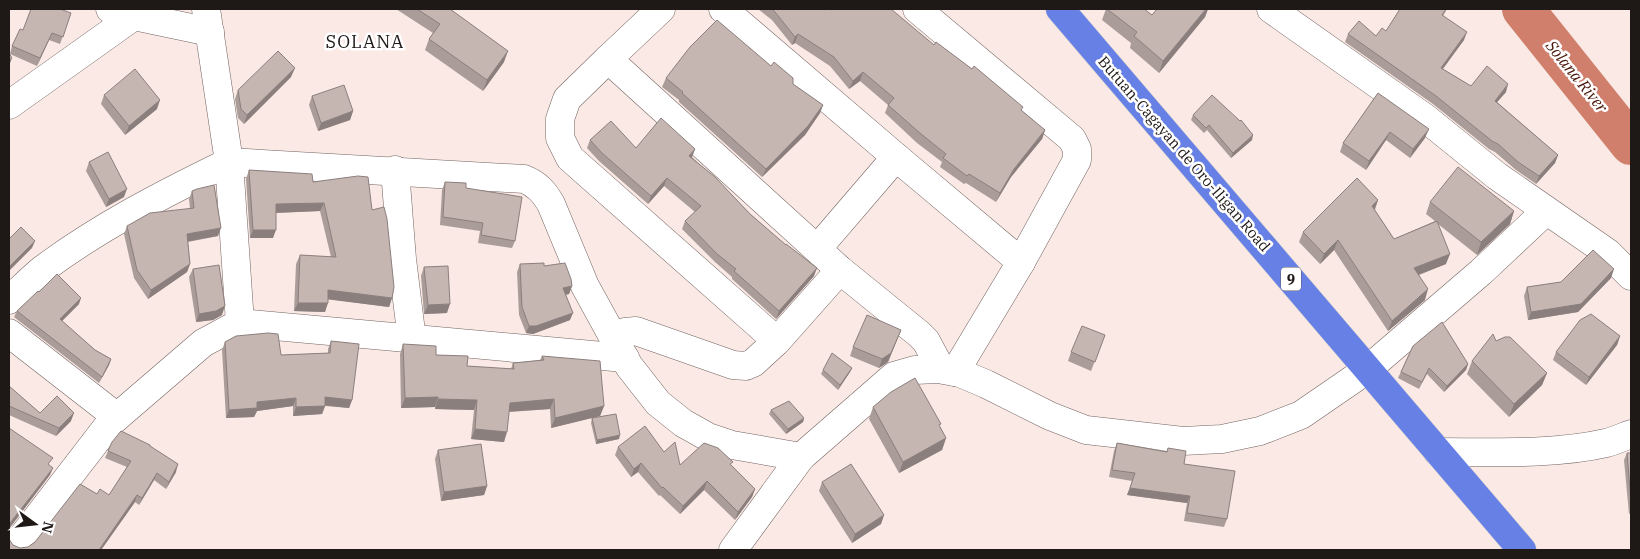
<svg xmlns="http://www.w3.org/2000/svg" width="1640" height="559" font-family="'IBM Plex Serif',serif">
  <rect width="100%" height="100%" fill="#fae9e5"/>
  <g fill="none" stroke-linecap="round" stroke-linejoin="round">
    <!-- river -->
    <polyline stroke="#d07f6c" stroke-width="42" points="1523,9 1631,144"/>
    <defs>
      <g id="minor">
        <polyline points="110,9 134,16 210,32"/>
        <path d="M 206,9 L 229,162 L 524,179 C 537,184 544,192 551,204 L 585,286 L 629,366 L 658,403 L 683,423 L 708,437 L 732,445 L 801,457"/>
        <polyline points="661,9 608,59 840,270 919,334 926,341 941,369"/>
        <polyline points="723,9 896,157 1021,262"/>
        <polyline points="917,9 1072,139 1077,149 1077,160 1021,262 955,372"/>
        <polyline points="1271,9 1424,117 1497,176 1608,253 1631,276"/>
        <polyline points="608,59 567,99 560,119 560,138 570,158 777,341"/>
        <polyline points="9,105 134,16"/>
        <polyline points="395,170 402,259 412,340"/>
        <polyline points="817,249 896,157"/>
        <path d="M 9,300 C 20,290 31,279 43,269 C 101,226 165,193 229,162 L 240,323"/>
        <polyline points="9,333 117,417"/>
        <polyline points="613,336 625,332 636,331 733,365 746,366 753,363 777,341 840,270"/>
        <path d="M 1438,452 C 1491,452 1554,455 1606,443 C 1614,441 1623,437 1631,434"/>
        <polyline points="20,540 110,423 203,343 240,323 625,358"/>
        <polyline points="733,550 801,457 894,376 915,370 938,369 960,373 986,384 1050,416 1086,430 1183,441 1222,439 1260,431 1301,415 1368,369 1481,272 1546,211"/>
      </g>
      <polyline id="highway" points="1060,9 1522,550"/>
    </defs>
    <!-- minor casing -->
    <use href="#minor" stroke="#736461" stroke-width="29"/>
    <!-- highway casing -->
    <use href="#highway" stroke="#cecccc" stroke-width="29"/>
    <!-- minor -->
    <use href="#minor" stroke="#fff" stroke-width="28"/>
    <!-- highway -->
    <use href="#highway" stroke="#6680e6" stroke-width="28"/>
  </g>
  <!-- wall -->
  <g fill="#aa9d99">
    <polygon points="396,9 450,9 504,62 483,91 425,50 429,39 433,33"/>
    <polygon points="758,9 823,9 824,10 934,45 1022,111 1045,130 1042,139 1011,177 996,202 966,183 964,184 940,167 942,162 917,143 885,113 888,105 860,81 849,89 830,66 795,43 792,45 772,20"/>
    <polygon points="1106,9 1152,15 1157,9 1208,9 1205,17 1159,73 1130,48 1131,43 1102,20"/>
    <polygon points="1400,9 1447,9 1443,16 1464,40 1443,69 1471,86 1506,92 1497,102 1558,155 1555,163 1536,184 1516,170 1495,152 1489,149 1433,104 1345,42 1348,34 1376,36 1386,31"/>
    <polygon points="71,13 60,44 49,40 37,66 10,54 12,46 23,30"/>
    <polygon points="771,66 793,84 823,105 820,113 805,135 762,177 679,102 679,100 662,87 666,78"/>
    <polygon points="291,77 244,124 238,118 235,99 238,90"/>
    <polygon points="1378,93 1425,138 1410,158 1386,140 1366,170 1340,152 1343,143"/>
    <polygon points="104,95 157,109 125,135 101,104"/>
    <polygon points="312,96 353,111 350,120 318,131 309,105"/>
    <polygon points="1193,115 1252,140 1231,158 1207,130 1204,133 1191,120"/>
    <polygon points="590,140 636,148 695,149 692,157 814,276 776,319 732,279 732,277 715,262 682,229 685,221 695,212 664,186 648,204 599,161 587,148"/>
    <polygon points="89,162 124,197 106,207 86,171"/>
    <polygon points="249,170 313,182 372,210 392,298 389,307 328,299 325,312 294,311 296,264 300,255 331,257 320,211 276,213 273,238 250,238 246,179"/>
    <polygon points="445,182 466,188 515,241 512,248 478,243 480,231 440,225 442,190"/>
    <polygon points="192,191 218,236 188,242 190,264 187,272 148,299 134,278 124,234 127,226 190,209 189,199"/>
    <polygon points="1378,200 1375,210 1394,239 1435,221 1426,214 1430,202 1514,211 1510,224 1477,255 1438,224 1446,264 1419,275 1425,300 1388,331 1334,250 1320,264 1299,242 1303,232"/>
    <polygon points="520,264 544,266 572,286 569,294 566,295 570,320 533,334 526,333 519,315 517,272"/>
    <polygon points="424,267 447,313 424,314 421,276"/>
    <polygon points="193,269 222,315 213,320 196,322 189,277"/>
    <polygon points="1611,278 1578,312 1528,320 1524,296 1527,287 1561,282"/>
    <polygon points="39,292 79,304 62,321 95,350 111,359 109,365 99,383 14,317 17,311"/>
    <polygon points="901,330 888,362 879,368 850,356 853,347"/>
    <polygon points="1105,335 1091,371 1068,361 1071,352"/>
    <polygon points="1620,336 1617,345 1586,385 1553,360 1556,352"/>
    <polygon points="331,341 352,400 349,408 325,406 322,414 293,416 293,406 257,411 254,417 226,418 222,350 225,342 281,355 328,353 328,349"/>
    <polygon points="1496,341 1547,373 1542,385 1509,417 1467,374 1472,361"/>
    <polygon points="403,344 467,366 511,369 513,363 540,360 542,356 604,406 600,416 551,428 550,409 509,412 504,442 471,439 474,410 435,409 435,407 401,408 400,354"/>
    <polygon points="1413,346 1468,364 1466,370 1444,392 1427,374 1419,389 1398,378"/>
    <polygon points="852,368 850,372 838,390 821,374 823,370"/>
    <polygon points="9,386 40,413 71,421 56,436 9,415"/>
    <polygon points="873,407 940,427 946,438 942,450 899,473 869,419"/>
    <polygon points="771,410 804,418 803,422 786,434 769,414"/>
    <polygon points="592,418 619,439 596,444 591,423"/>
    <polygon points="1117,443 1167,451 1168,448 1184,464 1227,519 1224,527 1184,521 1187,503 1127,495 1132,481 1109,477 1114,451"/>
    <polygon points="150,446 176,472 166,489 154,480 139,505 135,502 101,550 9,550 13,545 20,548 28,547 97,494 109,495 127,467 105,458 108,451"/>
    <polygon points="618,447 664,452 680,465 731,465 755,489 752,497 735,520 704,490 680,514 660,495 659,496 638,472 631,477 615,455"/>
    <polygon points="438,450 487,486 484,495 441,501 435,459"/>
    <polygon points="1627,453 1631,453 1631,513 1629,514 1624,460"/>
    <polygon points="822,482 884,515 881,524 852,543 819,491"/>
  </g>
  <!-- shaded-wall -->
  <g fill="#8b7f7d">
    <polygon points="1206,9 1208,9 1205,17 1159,73 1163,61"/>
    <polygon points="1467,32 1464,40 1438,75 1441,68"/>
    <polygon points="52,33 49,40 37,66 40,58"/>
    <polygon points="798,34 795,43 792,45 795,37"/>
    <polygon points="508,51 504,62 483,91 487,80"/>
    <polygon points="12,58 9,66 9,60"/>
    <polygon points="295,68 291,77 244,124 247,115"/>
    <polygon points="863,72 860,81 849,89 853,81"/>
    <polygon points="1508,84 1506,92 1492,108 1495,101"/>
    <polygon points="160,100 157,109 125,135 129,126"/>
    <polygon points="823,105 820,113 805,135 762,177 766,169"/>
    <polygon points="353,111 350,120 318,131 321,123"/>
    <polygon points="1429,129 1425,138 1410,158 1413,149"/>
    <polygon points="1045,130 1042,139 1011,177 996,202 1000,193 1014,169"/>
    <polygon points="1390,132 1386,140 1366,170 1369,161"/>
    <polygon points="1253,135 1252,140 1231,158 1233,153"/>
    <polygon points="695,149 692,157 686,163 689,156"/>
    <polygon points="1558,155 1555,163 1536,184 1539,176"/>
    <polygon points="667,178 664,186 648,204 651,196"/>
    <polygon points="127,189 124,197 106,207 109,199"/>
    <polygon points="1378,200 1374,210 1372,206"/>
    <polygon points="324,203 320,211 272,213 276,204"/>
    <polygon points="1514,211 1510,224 1477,255 1481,242"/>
    <polygon points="221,228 218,236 184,242 187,234"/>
    <polygon points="253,230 276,230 273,238 250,238"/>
    <polygon points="1338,240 1334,250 1320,264 1324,254"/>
    <polygon points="35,241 32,248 9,271 9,267"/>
    <polygon points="1450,254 1446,264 1410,278 1414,268"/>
    <polygon points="190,264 187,272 148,299 151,290"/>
    <polygon points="817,268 814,276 776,319 779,311"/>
    <polygon points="1614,269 1611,278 1578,312 1528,320 1531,312"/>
    <polygon points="572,286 569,294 561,295 563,288"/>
    <polygon points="1428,289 1425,300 1388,331 1392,321"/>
    <polygon points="328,290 392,298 389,307 325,299"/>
    <polygon points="81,298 79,304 58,325 60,319"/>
    <polygon points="298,303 328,303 325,312 294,311"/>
    <polygon points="450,304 447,313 424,314 428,305"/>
    <polygon points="225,306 222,315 213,320 196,322 199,314"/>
    <polygon points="573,313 570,320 533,334 526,333 529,326"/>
    <polygon points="901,330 888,362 879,368 882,359"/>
    <polygon points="1620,336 1617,345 1586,385 1589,377"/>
    <polygon points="111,359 109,365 99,383"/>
    <polygon points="1468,364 1466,370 1444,392 1447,386"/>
    <polygon points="852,368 850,372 838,390 840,385"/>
    <polygon points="1547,373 1542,385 1509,417 1514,404"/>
    <polygon points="325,397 352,400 349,408 322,405"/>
    <polygon points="438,397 435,407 401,408 405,398"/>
    <polygon points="296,398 293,406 257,411 254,417 226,418 229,410 257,402"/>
    <polygon points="438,399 477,400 474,410 435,409"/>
    <polygon points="554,399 550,409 506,412 510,403"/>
    <polygon points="325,406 322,414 293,416 296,407"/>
    <polygon points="604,406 600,416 551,428 555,418"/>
    <polygon points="74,413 71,421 56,436 59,428"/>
    <polygon points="804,418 803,422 786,434 788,429"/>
    <polygon points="475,429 507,432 504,442 471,439"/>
    <polygon points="620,435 619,439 596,444 597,440"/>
    <polygon points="946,438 942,450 899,473 903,462"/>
    <polygon points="641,463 638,472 631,477 634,469"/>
    <polygon points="178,464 176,472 166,489 169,482"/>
    <polygon points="53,468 50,475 9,529 10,523"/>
    <polygon points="157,473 154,480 139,505 142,498"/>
    <polygon points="707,481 704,490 680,514 683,506"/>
    <polygon points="487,486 484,495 441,501 444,492"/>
    <polygon points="1130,488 1190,496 1187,503 1127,495"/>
    <polygon points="755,489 752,497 735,520 738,512"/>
    <polygon points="137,495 135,502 101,550 99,550"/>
    <polygon points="884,515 881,524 852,543 855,534"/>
  </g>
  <!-- building -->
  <g fill="#c6b6b2" stroke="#8b7f7d">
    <polygon points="31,9 60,9 71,13 63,37 52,33 40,58 12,46 20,29 23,30"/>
    <polygon points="417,9 450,9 508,51 487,80 429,39 440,24"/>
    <polygon points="772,9 823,9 824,10 826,9 891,9 934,45 936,42 972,69 974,66 1023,107 1021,110 1045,130 1014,169 1000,193 969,174 967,176 943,158 946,154 921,134 888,105 894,98 863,72 853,81 834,57 798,34 795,37 775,12"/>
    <polygon points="1107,9 1144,9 1152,15 1157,9 1206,9 1163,61 1134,36 1137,32"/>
    <polygon points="1400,9 1446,9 1442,15 1467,32 1441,68 1471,86 1487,66 1508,84 1495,101 1558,155 1539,176 1518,162 1498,144 1492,141 1436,96 1348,34 1359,21 1376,36 1382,28 1386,31"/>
    <polygon points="717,20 771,66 774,62 793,78 793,84 823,105 808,126 766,169 682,93 683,92 666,78 690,47"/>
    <polygon points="278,51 295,68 247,115 241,109 238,90"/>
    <polygon points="9,53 12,58 9,60"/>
    <polygon points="135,69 160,100 129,126 104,95"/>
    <polygon points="344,85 353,111 321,123 312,96"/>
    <polygon points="1378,93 1429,129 1413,149 1390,132 1369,161 1343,143"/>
    <polygon points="1212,95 1240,121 1241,120 1253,135 1233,153 1209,125 1206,128 1193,115"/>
    <polygon points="661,118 695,149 689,156 715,177 750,214 786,245 786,244 817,268 779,311 734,271 736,269 717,254 685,221 701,206 667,178 651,196 602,153 590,140 611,121 636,148"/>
    <polygon points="108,152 127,189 109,199 89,162"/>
    <polygon points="1458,167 1514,211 1481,242 1430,202"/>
    <polygon points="249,170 312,174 313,182 358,176 368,177 372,210 384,207 387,219 394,287 392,298 328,290 328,303 298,303 300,255 336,257 324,203 276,204 276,230 253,230"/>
    <polygon points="1357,178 1378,200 1372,206 1394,239 1437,221 1450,254 1414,268 1428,289 1392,321 1338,240 1324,254 1303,232"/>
    <polygon points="445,182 466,183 466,188 522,197 515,241 481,235 483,223 443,217"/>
    <polygon points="214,185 221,228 187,234 190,264 151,290 137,270 127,226 150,213 194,208 192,191 197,189"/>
    <polygon points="21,227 35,241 9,267 9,238 9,239"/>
    <polygon points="1593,250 1614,269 1581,304 1531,312 1527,287 1561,282"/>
    <polygon points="544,263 544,266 565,263 571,279 572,286 563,288 573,313 536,326 529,326 522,307 520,264"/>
    <polygon points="219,265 225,306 216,311 199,314 193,269"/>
    <polygon points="448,266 450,304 428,305 424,267"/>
    <polygon points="57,274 81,298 60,319 95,350 111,359 102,377 17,311 38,291 39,292"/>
    <polygon points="1591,314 1620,336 1589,377 1556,352 1580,320"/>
    <polygon points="867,315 901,330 891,353 882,359 853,347"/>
    <polygon points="1442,322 1468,364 1447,386 1429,368 1422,382 1401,372 1413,346"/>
    <polygon points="1082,326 1105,335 1095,362 1071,352"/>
    <polygon points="268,333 278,334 281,355 330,353 331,341 359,344 352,400 325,397 325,406 296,407 296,398 257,402 257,408 229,410 225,342 236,336"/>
    <polygon points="1493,334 1496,341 1505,337 1510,337 1547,373 1514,404 1472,361"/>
    <polygon points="403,344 436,346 436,355 468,356 467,366 514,369 513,363 544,360 542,356 600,361 604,406 555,418 554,399 510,403 507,432 475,429 477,400 438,399 438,397 405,398"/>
    <polygon points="832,353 852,368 840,385 823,370"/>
    <polygon points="915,378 941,424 939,425 946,438 903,462 873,407 891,392"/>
    <polygon points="9,386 40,413 57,396 74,413 59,428 9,406"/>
    <polygon points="789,401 804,418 788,429 771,410"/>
    <polygon points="616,414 620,435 597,440 592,418"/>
    <polygon points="645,426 664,452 675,442 680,465 704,443 718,448 733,462 730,464 755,489 738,512 707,481 683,506 663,487 662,488 641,463 634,469 618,447"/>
    <polygon points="9,428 53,458 48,464 53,468 10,523 9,527"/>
    <polygon points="121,431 150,445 150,446 178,464 169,482 157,473 142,498 137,495 99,550 9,550 9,539 13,545 20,548 28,547 35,542 80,484 97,494 100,489 109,495 131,461 108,451 112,442"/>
    <polygon points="1117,443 1167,452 1168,448 1186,451 1184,464 1235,471 1227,519 1187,513 1190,496 1130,488 1135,473 1112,470"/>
    <polygon points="481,444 487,486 444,492 438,450"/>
    <polygon points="1627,453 1631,453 1631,501"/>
    <polygon points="851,464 884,515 855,534 822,482"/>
  </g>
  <g text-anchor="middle" stroke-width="5" stroke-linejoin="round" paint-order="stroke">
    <!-- shield labels -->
    <rect fill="#fff" stroke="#625d5c" stroke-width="1" x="1281" y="267.5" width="20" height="23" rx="4"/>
    <g font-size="14" font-weight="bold" fill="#1e1816">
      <text x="1291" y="284">9</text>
    </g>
    <!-- street labels -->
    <g font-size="15" fill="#1e1816" stroke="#fff">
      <text transform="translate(1184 154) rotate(49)" y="5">Butuan-Cagayan de Oro-Iligan Road</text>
    </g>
    <!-- water labels -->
    <g font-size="16" font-style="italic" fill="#49160a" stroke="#fff">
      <text transform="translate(1577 76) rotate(51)" y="6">Solana River</text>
    </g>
    <!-- quarter labels -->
    <g font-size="18" letter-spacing="1" fill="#1e1816" stroke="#fff">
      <text x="365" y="48">SOLANA</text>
    </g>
  </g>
  <!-- border -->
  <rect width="1640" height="559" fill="none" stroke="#1e1816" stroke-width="20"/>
  <!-- north arrow -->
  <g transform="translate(35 524) rotate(105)" stroke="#ffffff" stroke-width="4" paint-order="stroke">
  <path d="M0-4L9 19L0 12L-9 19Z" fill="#1e1816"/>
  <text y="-8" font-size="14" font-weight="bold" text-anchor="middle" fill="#1e1816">N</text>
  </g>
</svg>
